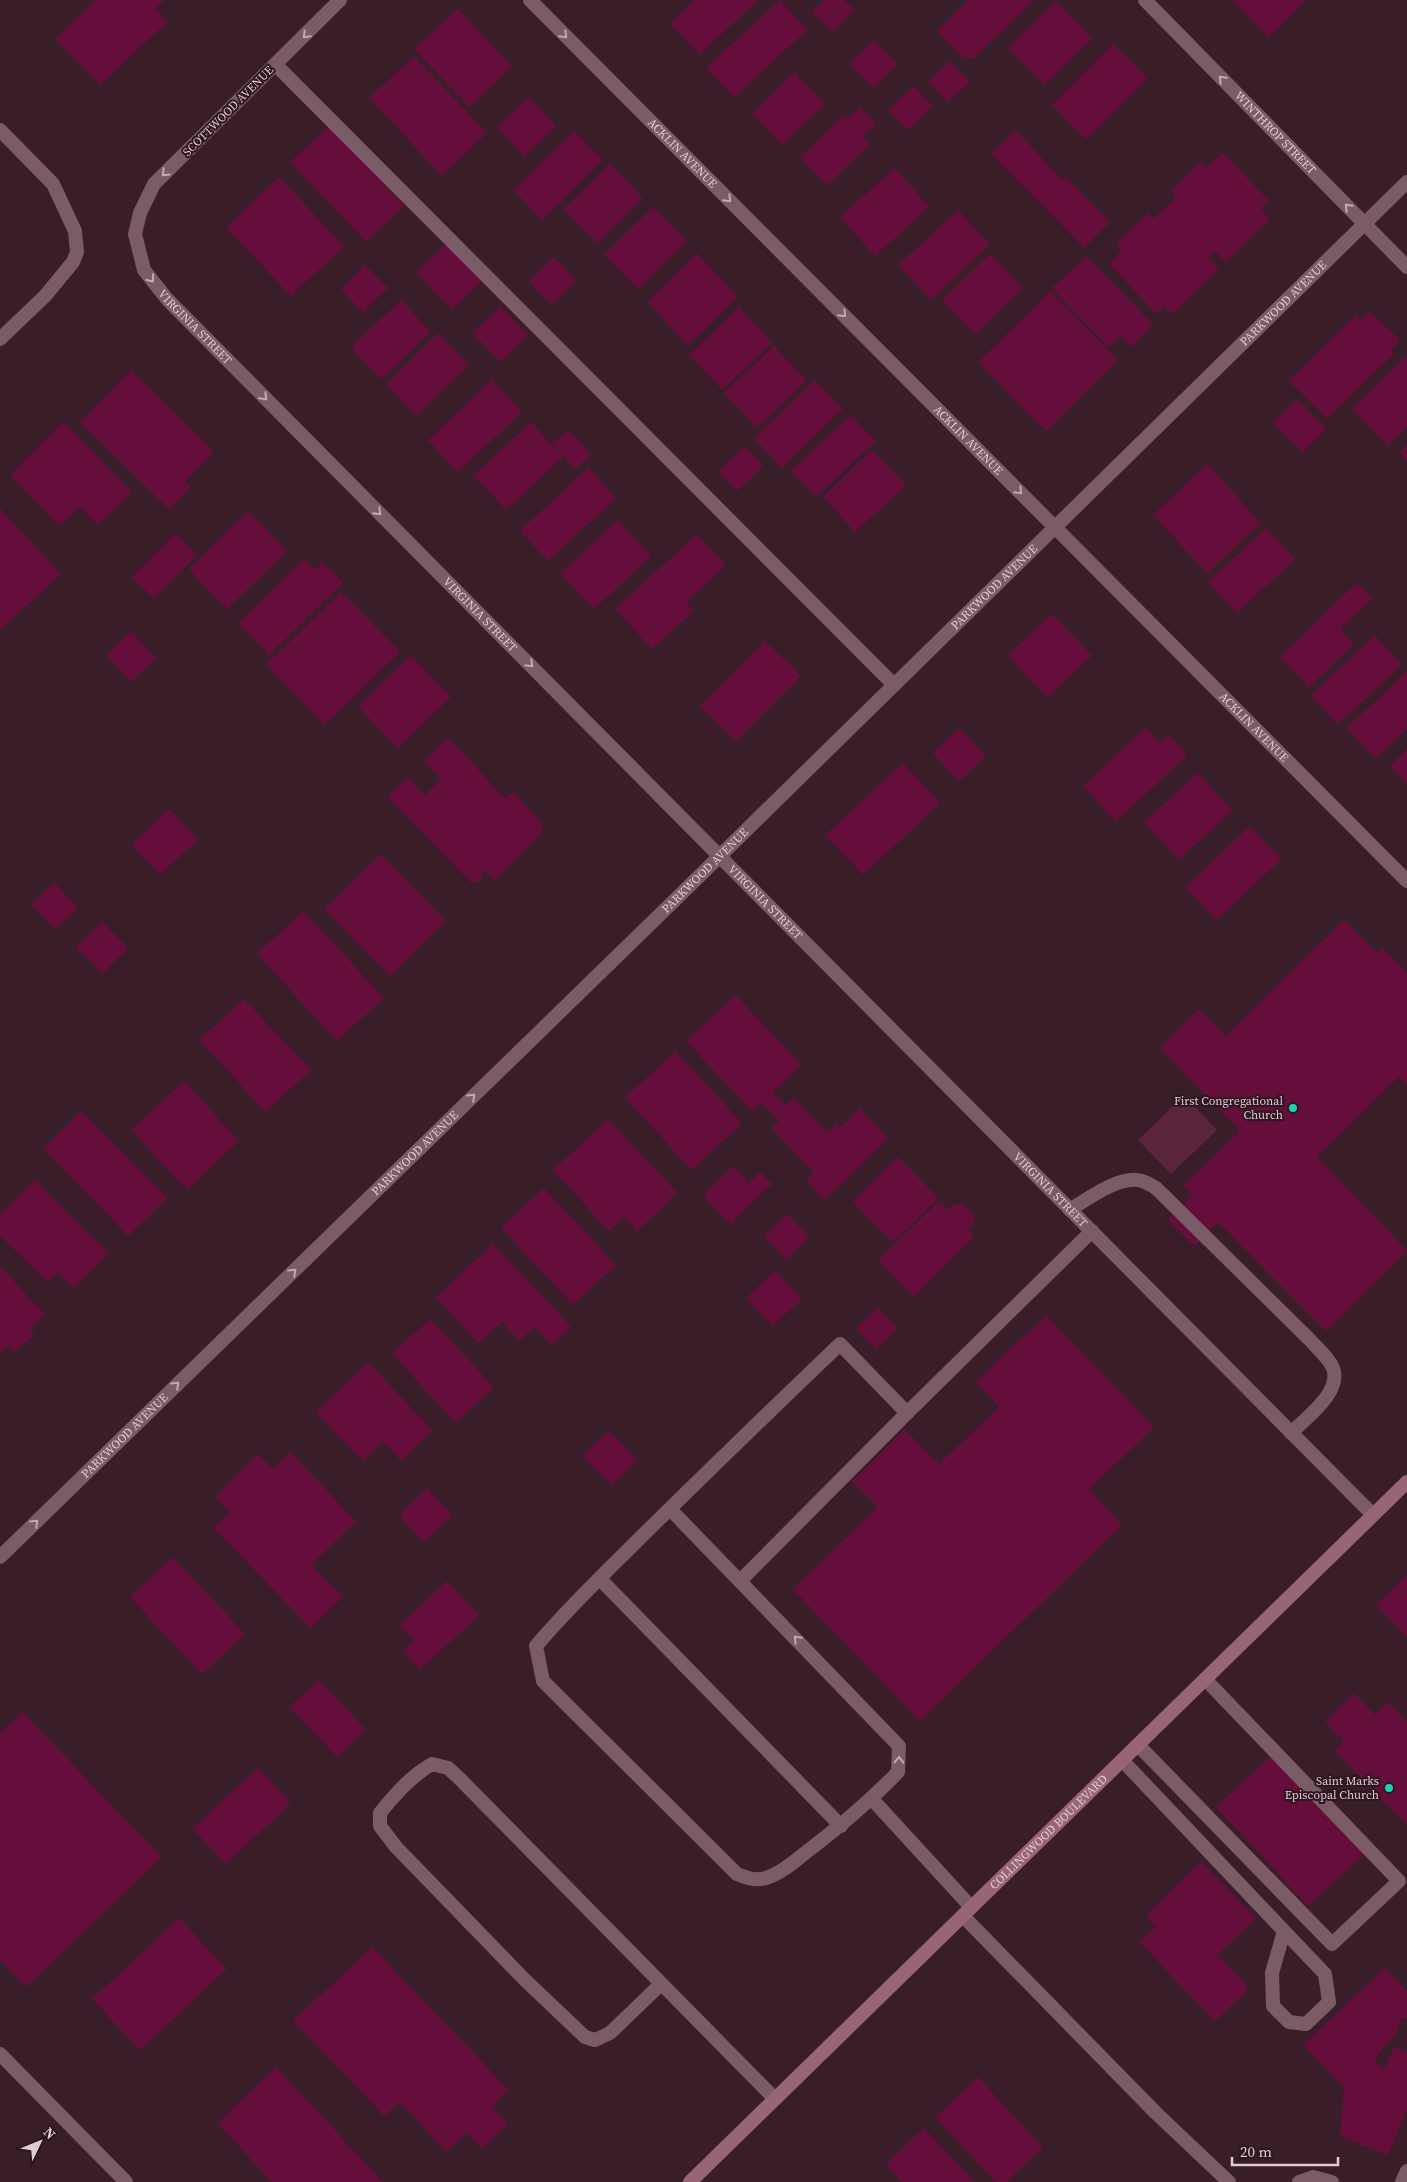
<svg xmlns="http://www.w3.org/2000/svg" width="1407" height="2182" font-family="'Source Serif 4',serif">
  <rect width="100%" height="100%" fill="#391e29"/>
  <!-- green -->
  <polygon fill="#5a243c" points="1184,1095 1217,1130 1171,1174 1138,1140"/>
  <!-- building -->
  <g fill="#650e3c">
    <polygon points="96,0 164,0 155,9 167,22 100,85 55,39"/>
    <polygon points="694,0 758,0 699,55 670,23"/>
    <polygon points="780,0 807,30 734,98 706,68"/>
    <polygon points="824,0 844,0 854,10 833,32 812,12"/>
    <polygon points="968,0 1033,0 975,57 964,59 937,31"/>
    <polygon points="1233,0 1306,0 1268,38"/>
    <polygon points="1056,1 1092,38 1044,85 1008,48"/>
    <polygon points="458,9 512,67 469,107 414,49"/>
    <polygon points="874,40 898,64 874,88 849,64"/>
    <polygon points="1113,44 1147,78 1086,139 1052,105"/>
    <polygon points="414,56 487,133 442,176 369,98"/>
    <polygon points="949,61 970,82 948,102 928,82"/>
    <polygon points="795,72 825,104 782,145 752,114"/>
    <polygon points="914,86 933,106 908,130 888,111"/>
    <polygon points="529,97 556,126 524,156 497,127"/>
    <polygon points="861,107 876,124 862,137 870,144 827,185 800,157 843,116 847,120"/>
    <polygon points="329,126 405,206 366,242 290,162"/>
    <polygon points="1015,130 1063,180 1066,178 1110,222 1084,248 991,154"/>
    <polygon points="574,131 603,160 542,220 514,190"/>
    <polygon points="1222,153 1269,201 1261,209 1270,219 1226,262 1215,251 1208,258 1219,269 1172,314 1164,306 1157,314 1109,264 1122,250 1116,244 1148,213 1153,219 1176,197 1171,191 1201,162 1206,168"/>
    <polygon points="610,164 643,198 597,243 563,209"/>
    <polygon points="894,168 929,206 875,256 840,218"/>
    <polygon points="279,177 344,246 291,296 226,228"/>
    <polygon points="653,207 687,241 638,289 604,255"/>
    <polygon points="958,210 990,244 931,300 898,265"/>
    <polygon points="447,243 482,281 451,310 416,272"/>
    <polygon points="697,253 738,297 688,345 647,302"/>
    <polygon points="990,254 1023,288 975,334 942,300"/>
    <polygon points="1086,256 1153,325 1131,347 1121,336 1109,347 1052,288"/>
    <polygon points="554,257 576,281 551,305 529,282"/>
    <polygon points="365,265 388,288 363,312 341,289"/>
    <polygon points="1050,291 1118,360 1046,431 978,362"/>
    <polygon points="401,300 431,332 381,379 351,347"/>
    <polygon points="501,306 528,335 500,362 473,333"/>
    <polygon points="739,307 772,343 722,390 689,355"/>
    <polygon points="1370,311 1400,340 1390,350 1394,354 1327,419 1289,381 1356,315 1361,320"/>
    <polygon points="438,333 469,365 416,416 386,384"/>
    <polygon points="774,346 807,380 757,428 724,393"/>
    <polygon points="1405,357 1407,359 1407,427 1388,446 1352,409"/>
    <polygon points="131,370 214,451 185,481 191,487 169,509 80,422"/>
    <polygon points="492,380 522,412 458,472 428,440"/>
    <polygon points="815,380 843,409 782,468 754,438"/>
    <polygon points="1297,399 1326,429 1303,452 1273,423"/>
    <polygon points="851,415 876,441 816,497 791,471"/>
    <polygon points="63,422 132,492 98,525 80,507 59,526 10,475"/>
    <polygon points="531,422 563,457 506,510 473,476"/>
    <polygon points="569,430 591,454 575,469 553,444"/>
    <polygon points="1407,445 1407,461 1399,452"/>
    <polygon points="745,446 763,466 737,491 718,471"/>
    <polygon points="872,450 906,485 855,532 823,497"/>
    <polygon points="1207,464 1261,523 1207,573 1153,515"/>
    <polygon points="588,467 616,498 548,561 520,531"/>
    <polygon points="0,508 61,574 0,630"/>
    <polygon points="248,511 287,551 227,609 189,569"/>
    <polygon points="618,520 651,556 594,609 561,573"/>
    <polygon points="1266,528 1295,559 1237,613 1208,582"/>
    <polygon points="176,533 197,555 154,598 132,577"/>
    <polygon points="697,534 726,565 686,602 694,611 652,649 615,609"/>
    <polygon points="304,559 314,570 323,562 343,583 269,655 238,623"/>
    <polygon points="1357,583 1372,598 1340,629 1354,644 1309,687 1280,657"/>
    <polygon points="341,592 400,652 325,725 266,665"/>
    <polygon points="1052,614 1092,656 1047,698 1008,655"/>
    <polygon points="131,631 156,658 131,682 106,655"/>
    <polygon points="1375,635 1402,665 1338,724 1311,695"/>
    <polygon points="765,641 801,676 736,741 700,706"/>
    <polygon points="411,655 451,697 398,748 358,706"/>
    <polygon points="1407,671 1407,729 1375,759 1347,728"/>
    <polygon points="1146,727 1160,743 1169,735 1187,755 1116,822 1083,786"/>
    <polygon points="960,728 986,756 959,781 933,753"/>
    <polygon points="448,738 506,799 513,792 542,823 541,834 494,881 485,870 481,874 482,878 477,882 471,883 388,797 407,778 425,795 441,779 424,761"/>
    <polygon points="1407,749 1407,784 1390,766"/>
    <polygon points="903,763 940,803 863,875 825,835"/>
    <polygon points="1198,773 1232,810 1179,860 1144,822"/>
    <polygon points="169,809 198,839 160,875 132,845"/>
    <polygon points="1250,826 1282,859 1216,920 1185,887"/>
    <polygon points="381,854 446,921 390,976 325,909"/>
    <polygon points="54,882 78,907 55,929 31,905"/>
    <polygon points="303,911 384,998 337,1041 257,954"/>
    <polygon points="1344,920 1377,953 1383,948 1407,972 1407,1085 1399,1077 1317,1157 1407,1251 1326,1331 1218,1222 1194,1246 1168,1220 1193,1195 1183,1186 1240,1131 1160,1048 1199,1009 1226,1036"/>
    <polygon points="102,922 128,948 102,974 76,947"/>
    <polygon points="736,995 801,1065 772,1092 786,1106 794,1098 827,1132 837,1123 841,1127 860,1108 888,1138 824,1200 806,1181 814,1173 771,1128 779,1121 761,1102 752,1111 686,1041"/>
    <polygon points="244,999 311,1070 266,1112 199,1040"/>
    <polygon points="675,1051 742,1123 692,1170 625,1098"/>
    <polygon points="184,1081 239,1141 187,1190 131,1130"/>
    <polygon points="81,1111 167,1198 128,1236 43,1149"/>
    <polygon points="608,1119 677,1193 637,1231 624,1217 609,1231 553,1170"/>
    <polygon points="898,1157 938,1198 893,1242 853,1202"/>
    <polygon points="733,1166 749,1183 760,1172 772,1184 731,1224 703,1196"/>
    <polygon points="35,1180 109,1253 74,1288 58,1272 48,1283 0,1236 0,1215"/>
    <polygon points="544,1188 616,1265 573,1305 501,1228"/>
    <polygon points="939,1201 949,1210 955,1204 963,1204 974,1215 974,1223 967,1229 974,1237 914,1297 878,1260"/>
    <polygon points="787,1214 809,1237 787,1260 764,1236"/>
    <polygon points="493,1244 571,1327 551,1345 534,1327 519,1341 502,1322 478,1343 436,1297"/>
    <polygon points="0,1267 45,1314 30,1329 35,1334 15,1352 9,1345 0,1354"/>
    <polygon points="775,1270 802,1299 773,1326 746,1298"/>
    <polygon points="878,1307 898,1329 876,1349 856,1328"/>
    <polygon points="1046,1315 1154,1427 1089,1490 1122,1525 920,1721 793,1589 878,1507 852,1481 905,1429 939,1464 999,1407 976,1382"/>
    <polygon points="430,1319 494,1387 456,1423 392,1354"/>
    <polygon points="368,1363 433,1430 401,1461 383,1442 363,1461 316,1412"/>
    <polygon points="609,1431 637,1460 612,1485 583,1456"/>
    <polygon points="290,1452 356,1521 311,1565 343,1597 311,1628 213,1528 230,1512 215,1497 258,1454 273,1469"/>
    <polygon points="427,1488 452,1515 424,1542 399,1515"/>
    <polygon points="173,1557 245,1634 202,1674 130,1597"/>
    <polygon points="1407,1575 1407,1637 1376,1605"/>
    <polygon points="447,1581 479,1615 420,1670 403,1651 414,1641 400,1625"/>
    <polygon points="318,1680 366,1730 337,1757 289,1707"/>
    <polygon points="1354,1693 1375,1715 1388,1702 1407,1722 1407,1825 1334,1750 1344,1741 1325,1722"/>
    <polygon points="22,1712 162,1857 26,1987 0,1960 0,1733"/>
    <polygon points="1272,1755 1364,1854 1308,1906 1216,1807"/>
    <polygon points="257,1768 291,1803 226,1864 193,1829"/>
    <polygon points="1201,1861 1256,1918 1217,1955 1249,1988 1215,2021 1139,1942 1156,1926 1146,1915"/>
    <polygon points="179,1918 227,1969 140,2050 92,1999"/>
    <polygon points="372,1947 509,2090 491,2107 508,2124 482,2149 467,2133 447,2152 399,2102 384,2116 293,2021"/>
    <polygon points="1385,1968 1407,1991 1407,2018 1402,2018 1395,2036 1379,2052 1374,2063 1385,2068 1394,2047 1407,2052 1407,2109 1390,2150 1386,2155 1340,2136 1344,2088 1303,2045"/>
    <polygon points="276,2067 383,2182 272,2182 217,2123"/>
    <polygon points="978,2077 1043,2147 1006,2182 995,2182 935,2117"/>
    <polygon points="924,2128 975,2182 902,2182 886,2164"/>
  </g>
  <g fill="none" stroke-linecap="round" stroke-linejoin="round">
    <!-- service -->
    <g stroke="#7a5b66" stroke-width="14">
      <polyline points="276,65 894,685"/>
      <path d="M 1070,1210 C 1087,1199 1121,1174 1142,1181 C 1146,1182 1151,1185 1156,1188 L 1310,1340 C 1317,1348 1329,1358 1333,1368 C 1342,1392 1307,1417 1291,1433"/>
      <path d="M 670,1509 L 899,1746 L 898,1772 C 869,1802 838,1828 805,1853 C 794,1862 780,1874 766,1878 C 755,1881 747,1878 737,1874 L 559,1697 L 543,1681 L 536,1646 C 568,1608 605,1573 641,1537 C 707,1472 773,1408 840,1344 L 907,1413 L 1092,1231"/>
      <polyline points="600,1579 841,1826"/>
      <polyline points="740,1581 907,1413"/>
      <polyline points="1138,1745 1332,1944 1399,1881 1205,1679"/>
      <polyline points="1122,1760 1284,1931 1272,1973 1273,2006 1289,2022 1306,2024 1329,2002 1325,1974 1284,1931"/>
      <polyline points="872,1799 971,1907"/>
      <polyline points="963,1916 1156,2113 1229,2182"/>
      <path d="M 661,1984 L 610,2033 L 595,2040 L 585,2037 L 524,1979 L 396,1847 L 380,1826 L 380,1813 C 395,1794 411,1776 432,1764 L 448,1768 L 460,1779 C 565,1886 670,1993 775,2099"/>
      <polyline points="1299,2182 1313,2177 1332,2182"/>
      <polyline points="1402,2182 1407,2171"/>
    </g>
    <!-- minor -->
    <g stroke="#7a5b66" stroke-width="14">
      <path id="s1" d="M 340,0 L 154,184 L 140,213 L 135,234 L 144,270 L 167,299 L 1373,1515"/>
      <path id="s2" d="M 530,0 L 1407,881"/>
      <path id="s3" d="M 1145,0 L 1407,267"/>
      <polyline points="0,130 53,184 75,231 77,252 73,262 45,296 0,339"/>
      <path id="s4" d="M 0,1557 L 680,895 L 1407,182"/>
    </g>
    <!-- tertiary -->
    <polyline stroke="#7a5b66" stroke-width="14" points="0,2054 126,2182"/>
    <!-- secondary -->
    <path stroke="#976478" stroke-width="14" id="s5" d="M 690,2182 L 1407,1482"/>
  </g>
  <!-- one-way arrows -->
  <defs><path id="oneway-chevron" d="M-2-3.5L2.5 0L-2 3.5" fill="none" stroke-width="1.6" stroke-linecap="round" stroke-linejoin="round" transform="scale(1.25)"/></defs>
  <g stroke="#c1aab2">
    <use href="#oneway-chevron" transform="translate(306 35) rotate(135)"/>
    <use href="#oneway-chevron" transform="translate(564 35) rotate(45)"/>
    <use href="#oneway-chevron" transform="translate(1222 79) rotate(-135)"/>
    <use href="#oneway-chevron" transform="translate(165 173) rotate(136)"/>
    <use href="#oneway-chevron" transform="translate(728 199) rotate(45)"/>
    <use href="#oneway-chevron" transform="translate(1348 207) rotate(-135)"/>
    <use href="#oneway-chevron" transform="translate(151 279) rotate(52)"/>
    <use href="#oneway-chevron" transform="translate(843 314) rotate(45)"/>
    <use href="#oneway-chevron" transform="translate(264 397) rotate(45)"/>
    <use href="#oneway-chevron" transform="translate(1019 491) rotate(45)"/>
    <use href="#oneway-chevron" transform="translate(378 512) rotate(45)"/>
    <use href="#oneway-chevron" transform="translate(530 664) rotate(45)"/>
    <use href="#oneway-chevron" transform="translate(472 1097) rotate(-44)"/>
    <use href="#oneway-chevron" transform="translate(293 1272) rotate(-44)"/>
    <use href="#oneway-chevron" transform="translate(176 1385) rotate(-44)"/>
    <use href="#oneway-chevron" transform="translate(35 1523) rotate(-44)"/>
    <use href="#oneway-chevron" transform="translate(797 1639) rotate(-134)"/>
    <use href="#oneway-chevron" transform="translate(899 1760) rotate(-89)"/>
  </g>
  <!-- markers -->
  <g fill="#1bd5b1" stroke="#2e1520" stroke-width="2">
    <circle cx="1293" cy="1108" r="5"/>
    <circle cx="1389" cy="1788" r="5"/>
  </g>
  <g text-anchor="middle" stroke-width="4" stroke-linejoin="round" paint-order="stroke">
    <!-- street labels -->
    <g font-size="12" fill="#dfccd2" stroke="#2e1520">
      <text transform="translate(228 111) rotate(-45)" y="4">SCOTTWOOD AVENUE</text>
      <text dy="4" stroke="none"><textPath href="#s3" startOffset="186">WINTHROP STREET</textPath></text>
      <text dy="4" stroke="none"><textPath href="#s2" startOffset="216">ACKLIN AVENUE</textPath></text>
      <text dy="4" stroke="none"><textPath href="#s4" startOffset="1794">PARKWOOD AVENUE</textPath></text>
      <text dy="4" stroke="none"><textPath href="#s1" startOffset="429">VIRGINIA STREET</textPath></text>
      <text dy="4" stroke="none"><textPath href="#s2" startOffset="621">ACKLIN AVENUE</textPath></text>
      <text dy="4" stroke="none"><textPath href="#s4" startOffset="1389">PARKWOOD AVENUE</textPath></text>
      <text dy="4" stroke="none"><textPath href="#s1" startOffset="834">VIRGINIA STREET</textPath></text>
      <text dy="4" stroke="none"><textPath href="#s2" startOffset="1026">ACKLIN AVENUE</textPath></text>
      <text dy="4" stroke="none"><textPath href="#s4" startOffset="984">PARKWOOD AVENUE</textPath></text>
      <text dy="4" stroke="none"><textPath href="#s1" startOffset="1239">VIRGINIA STREET</textPath></text>
      <text dy="4" stroke="none"><textPath href="#s4" startOffset="579">PARKWOOD AVENUE</textPath></text>
      <text dy="4" stroke="none"><textPath href="#s1" startOffset="1644">VIRGINIA STREET</textPath></text>
      <text dy="4" stroke="none"><textPath href="#s4" startOffset="174">PARKWOOD AVENUE</textPath></text>
      <text dy="4" stroke="none"><textPath href="#s5" startOffset="501">COLLINGWOOD BOULEVARD</textPath></text>
    </g>
    <!-- poi labels -->
    <g font-size="12" fill="#dfccd2" stroke="#2e1520" text-anchor="end">
      <text x="1283" y="1105">First Congregational<tspan x="1283" dy="14">Church</tspan></text>
      <text x="1379" y="1785">Saint Marks<tspan x="1379" dy="14">Episcopal Church</tspan></text>
    </g>
  </g>
  <!-- north arrow -->
  <g transform="translate(40 2142) rotate(47)" stroke="#2e1520" stroke-width="4" paint-order="stroke">
  <path d="M0-4L9 19L0 12L-9 19Z" fill="#dfccd2"/>
  <text y="-8" font-size="14" font-weight="bold" text-anchor="middle" fill="#dfccd2">N</text>
  </g>
  <!-- scale -->
  <path d="M1232 2157v8h106v-8" fill="none" stroke="#dfccd2" stroke-width="2.5"/>
  <text x="1240" y="2157" font-size="15" fill="#dfccd2" stroke="#2e1520" stroke-width="4" paint-order="stroke">20 m</text>
</svg>
